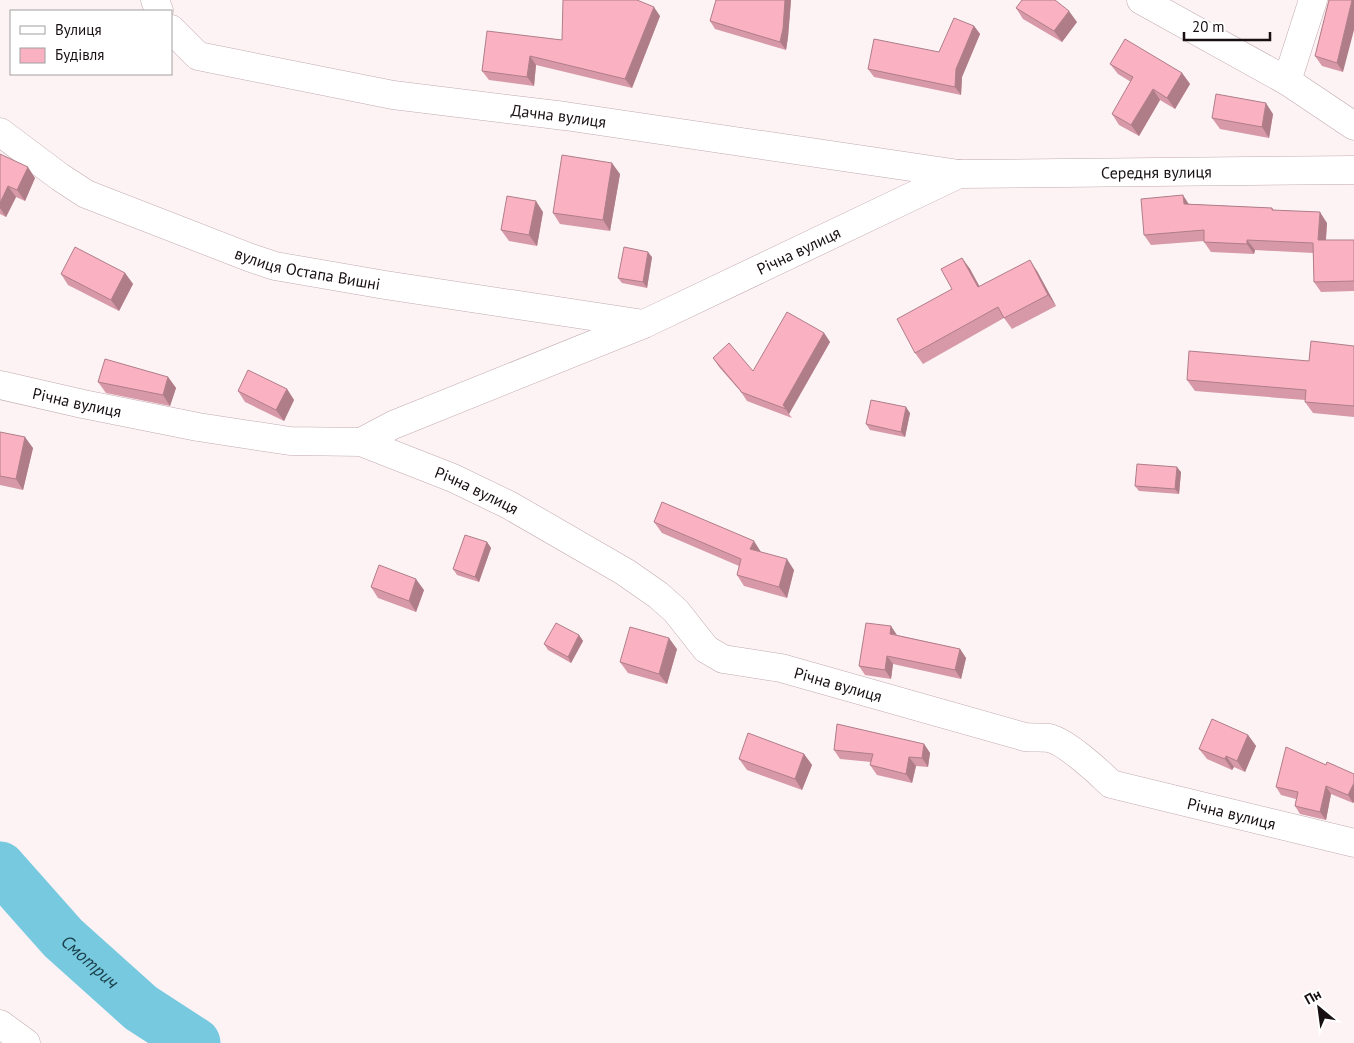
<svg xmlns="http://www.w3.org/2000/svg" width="1354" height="1043" font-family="'PT Sans',sans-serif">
  <rect width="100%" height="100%" fill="#fdf3f5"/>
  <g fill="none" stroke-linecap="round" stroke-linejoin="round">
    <!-- river -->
    <path stroke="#77c9e0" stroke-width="51" id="s1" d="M 0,867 L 63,938 L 141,1008 L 195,1043"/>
    <defs>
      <g id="street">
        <polyline points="155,0 159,11"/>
        <polyline points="1141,0 1287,81 1354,126"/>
        <path id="s2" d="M 171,29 L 198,56 L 393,95 L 565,116 L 959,174 L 1354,170"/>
        <polyline points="1287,81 1313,0"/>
        <path id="s3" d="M 0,132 L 60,177 L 86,194 L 251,258 L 275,266 L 385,285 L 644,324"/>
        <path id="s4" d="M 0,385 L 83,404 L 198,427 L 290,441 L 361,442 L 453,478 L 509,505 L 625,572 L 658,595 L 676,611 L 706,649 L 723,659 L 781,668 L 1025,737 C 1033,738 1041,737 1049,738 C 1065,741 1099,772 1111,784 L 1354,843"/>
        <path id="s5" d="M 361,442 L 393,425 L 644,324 L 959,174"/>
        <polyline points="0,1024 26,1043"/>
      </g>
    </defs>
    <!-- street casing -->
    <use href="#street" stroke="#c2aaaf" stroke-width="29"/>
    <!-- street -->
    <use href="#street" stroke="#fff" stroke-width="28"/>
  </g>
  <!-- wall -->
  <g fill="#d799a8">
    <polygon points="716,0 791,0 788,37 786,50 715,29 710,21"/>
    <polygon points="1329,0 1343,72 1322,66 1315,56"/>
    <polygon points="1016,8 1077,22 1062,42 1023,19"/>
    <polygon points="660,16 632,88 536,65 534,86 489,80 482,71 562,40"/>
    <polygon points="974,26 980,34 962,77 961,95 874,77 868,69 939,52"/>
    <polygon points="1110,64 1182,73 1190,84 1175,109 1160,100 1139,136 1119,125 1112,114 1131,82 1118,74"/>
    <polygon points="1273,114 1269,138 1220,129 1212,118"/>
    <polygon points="0,154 35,178 25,201 16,197 6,217 0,214"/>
    <polygon points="620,174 610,231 560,224 553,213"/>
    <polygon points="1189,204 1272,208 1274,210 1327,223 1326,240 1354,240 1354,291 1321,292 1314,282 1313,253 1255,250 1254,254 1211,252 1204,242 1204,241 1151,245 1144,235"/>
    <polygon points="543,212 537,246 509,241 501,230"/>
    <polygon points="652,257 647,288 622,283 618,278"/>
    <polygon points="962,258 970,269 979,287 1037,271 1056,306 1012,329 1004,318 923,364 915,353 952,289"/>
    <polygon points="125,273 133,284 119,311 68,285 61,274"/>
    <polygon points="824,333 830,342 789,414 792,418 747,401 741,392 719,367 713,358 753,371"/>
    <polygon points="1354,346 1354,417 1313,413 1305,402 1305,400 1195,391 1187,380 1309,361"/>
    <polygon points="168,377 176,388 170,406 106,393 98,382"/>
    <polygon points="287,389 294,400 284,421 245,402 238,391"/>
    <polygon points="910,413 905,437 870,430 866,424"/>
    <polygon points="0,432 33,448 23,490 0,485"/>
    <polygon points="1181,472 1179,494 1139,491 1135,486"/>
    <polygon points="654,522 761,552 794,570 787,598 744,586 737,575 739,566 662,533"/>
    <polygon points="487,542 491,548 479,582 457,575 453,569"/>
    <polygon points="371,587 424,590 416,612 378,598"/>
    <polygon points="579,635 583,641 571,663 548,650 544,644"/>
    <polygon points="897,635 960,649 966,658 961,679 893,664 891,679 865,675 859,666"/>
    <polygon points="677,649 667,684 628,673 620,662"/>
    <polygon points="1248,735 1256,746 1245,772 1234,767 1232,770 1207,759 1199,749"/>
    <polygon points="924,744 930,753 928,767 916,766 912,783 877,775 870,765 871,762 840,759 834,750"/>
    <polygon points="804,754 812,765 802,790 747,770 739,759"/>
    <polygon points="1326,765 1354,774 1353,803 1331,794 1326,820 1300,814 1295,806 1296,799 1281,795 1276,787"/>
  </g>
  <!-- shaded-wall -->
  <g fill="#af7d88">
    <polygon points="785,0 791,0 788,37 786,50 780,42"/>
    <polygon points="1352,0 1354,0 1354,30 1343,72 1337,63"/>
    <polygon points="654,7 660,16 632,88 625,79"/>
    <polygon points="1069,11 1077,22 1062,42 1054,31"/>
    <polygon points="974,26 980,34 962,77 961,95 955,87 956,69"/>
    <polygon points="530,56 536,65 534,86 527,77"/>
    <polygon points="1182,73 1190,84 1175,109 1167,98"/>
    <polygon points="1153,89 1160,100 1139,136 1131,125"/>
    <polygon points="1266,103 1273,114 1269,138 1262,127"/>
    <polygon points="612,163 620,174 610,231 603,220"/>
    <polygon points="28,167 35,178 25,201 17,190"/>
    <polygon points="8,186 16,197 6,217 0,208 0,203"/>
    <polygon points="1183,195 1190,206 1184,204"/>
    <polygon points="536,201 543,212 537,246 529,235"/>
    <polygon points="1320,212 1327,223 1325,250 1318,240"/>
    <polygon points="1247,240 1255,250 1254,254 1247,244"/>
    <polygon points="648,252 652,257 647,288 643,282"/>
    <polygon points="962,258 970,269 986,298 978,287"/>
    <polygon points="1030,260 1037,271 1056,306 1048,295"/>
    <polygon points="125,273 133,284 119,311 111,300"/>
    <polygon points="824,333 830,342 789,414 783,405"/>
    <polygon points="168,377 176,388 170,406 163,395"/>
    <polygon points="287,389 294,400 284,421 276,410"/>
    <polygon points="906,407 910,413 905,437 901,432"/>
    <polygon points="25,437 33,448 23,490 16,479"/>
    <polygon points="1177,467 1181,472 1179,494 1175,489"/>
    <polygon points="754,541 761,552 750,549"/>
    <polygon points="487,542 491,548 479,582 475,577"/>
    <polygon points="787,559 794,570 787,598 779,587"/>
    <polygon points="416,579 424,590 416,612 409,601"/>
    <polygon points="891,626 897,635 890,634"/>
    <polygon points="579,635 583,641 571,663 568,657"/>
    <polygon points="669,638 677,649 667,684 659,674"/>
    <polygon points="960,649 966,658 961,679 955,670"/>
    <polygon points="887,656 893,664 891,679 885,670"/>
    <polygon points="1248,735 1256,746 1245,772 1237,761"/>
    <polygon points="924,744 930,753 928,767 922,758"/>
    <polygon points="804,754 812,765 802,790 795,779"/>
    <polygon points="1226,756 1234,767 1232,770 1225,759"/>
    <polygon points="909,757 916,766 912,783 906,774"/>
    <polygon points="1354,783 1354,802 1353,803 1348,795"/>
    <polygon points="1326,786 1331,794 1326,820 1320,812"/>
  </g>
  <!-- building -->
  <g fill="#fab2c3" stroke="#af7d88">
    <polygon points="563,0 637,0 654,7 625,79 530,56 527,77 482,71 487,31 562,40"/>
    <polygon points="716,0 785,0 783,29 780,42 710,21"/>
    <polygon points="1022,0 1055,0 1069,11 1054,31 1016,8"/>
    <polygon points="1329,0 1352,0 1337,63 1315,56"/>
    <polygon points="954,18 974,26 956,69 955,87 868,69 874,39 939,52"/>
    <polygon points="1125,39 1182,73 1167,98 1153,89 1131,125 1112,114 1133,77 1110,64"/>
    <polygon points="1216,94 1266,103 1262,127 1212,118"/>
    <polygon points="0,154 28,167 17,190 8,186 0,203"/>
    <polygon points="562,155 612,163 603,220 553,213"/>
    <polygon points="1183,195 1184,204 1272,208 1272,210 1320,212 1318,240 1354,240 1354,281 1314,282 1313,243 1247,240 1247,244 1204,242 1204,230 1144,235 1141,199"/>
    <polygon points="507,196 536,201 529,235 501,230"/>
    <polygon points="75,247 125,273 111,300 61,274"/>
    <polygon points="624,247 648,252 643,282 618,278"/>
    <polygon points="962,258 978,287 1030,260 1048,295 1004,318 998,307 915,353 897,319 952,289 941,269"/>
    <polygon points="787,312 824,333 783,405 786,409 741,392 741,391 713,358 729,343 753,371"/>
    <polygon points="1311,341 1354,346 1354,406 1305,402 1306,390 1187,380 1189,351 1309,361"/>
    <polygon points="105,359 168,377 163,395 98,382"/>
    <polygon points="248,370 287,389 276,410 238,391"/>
    <polygon points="871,400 906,407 901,432 866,424"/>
    <polygon points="0,432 25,437 16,479 0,476"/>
    <polygon points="1137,464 1177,467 1175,489 1135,486"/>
    <polygon points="662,502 754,541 750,549 787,559 779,587 737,575 741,559 654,522"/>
    <polygon points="465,535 487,542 475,577 453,569"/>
    <polygon points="379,565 416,579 409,601 371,587"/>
    <polygon points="556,623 579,635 568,657 544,644"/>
    <polygon points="866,623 891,626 890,634 960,649 955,670 887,656 885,670 859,666"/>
    <polygon points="630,627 669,638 659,674 620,662"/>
    <polygon points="1212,719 1248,735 1237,761 1226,756 1225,759 1199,749"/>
    <polygon points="837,724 924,744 922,758 909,757 906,774 870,765 873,754 834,750"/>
    <polygon points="748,733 804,754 795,779 739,759"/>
    <polygon points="1286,747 1326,765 1327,762 1354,774 1354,783 1348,795 1326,786 1320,812 1295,806 1298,792 1276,787"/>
  </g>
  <g text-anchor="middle" stroke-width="4" stroke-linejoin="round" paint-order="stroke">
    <!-- street labels -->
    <g font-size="16" fill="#170f11" stroke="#fff">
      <text dy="6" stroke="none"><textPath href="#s2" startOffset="404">Дачна вулиця</textPath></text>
      <text dy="6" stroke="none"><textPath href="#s2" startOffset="1006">Середня вулиця</textPath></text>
      <text dy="6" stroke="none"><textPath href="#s5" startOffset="478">Річна вулиця</textPath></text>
      <text dy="6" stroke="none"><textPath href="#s3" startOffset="341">вулиця Остапа Вишні</textPath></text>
      <text dy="6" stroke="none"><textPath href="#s4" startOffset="79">Річна вулиця</textPath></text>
      <text dy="6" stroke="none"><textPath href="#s4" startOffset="492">Річна вулиця</textPath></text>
      <text dy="6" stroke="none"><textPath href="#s4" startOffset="912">Річна вулиця</textPath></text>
      <text dy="6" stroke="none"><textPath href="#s4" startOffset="1332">Річна вулиця</textPath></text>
    </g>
    <!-- water labels -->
    <g font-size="18" font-style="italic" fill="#1a404a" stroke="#fff">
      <text dy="6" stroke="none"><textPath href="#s1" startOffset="131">Смотрич</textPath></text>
    </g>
  </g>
  <!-- legend -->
  <rect x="10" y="10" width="162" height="65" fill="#ffffff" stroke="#a29fa0"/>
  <rect x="20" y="26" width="25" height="8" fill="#ffffff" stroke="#a29fa0"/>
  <text x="55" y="35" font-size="15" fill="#170f11">Вулиця</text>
  <rect x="20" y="48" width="25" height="15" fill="#fab2c3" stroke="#a29fa0"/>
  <text x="55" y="60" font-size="15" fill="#170f11">Будівля</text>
  <!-- north arrow -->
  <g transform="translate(1319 1008) rotate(331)" stroke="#ffffff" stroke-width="4" paint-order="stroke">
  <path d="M0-4L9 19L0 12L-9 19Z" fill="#170f11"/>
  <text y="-8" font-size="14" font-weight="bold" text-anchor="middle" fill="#170f11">Пн</text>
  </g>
  <!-- scale -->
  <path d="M1184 32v8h86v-8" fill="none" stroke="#170f11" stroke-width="2.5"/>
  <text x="1192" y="32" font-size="15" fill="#170f11" stroke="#ffffff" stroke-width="4" paint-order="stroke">20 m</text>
</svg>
